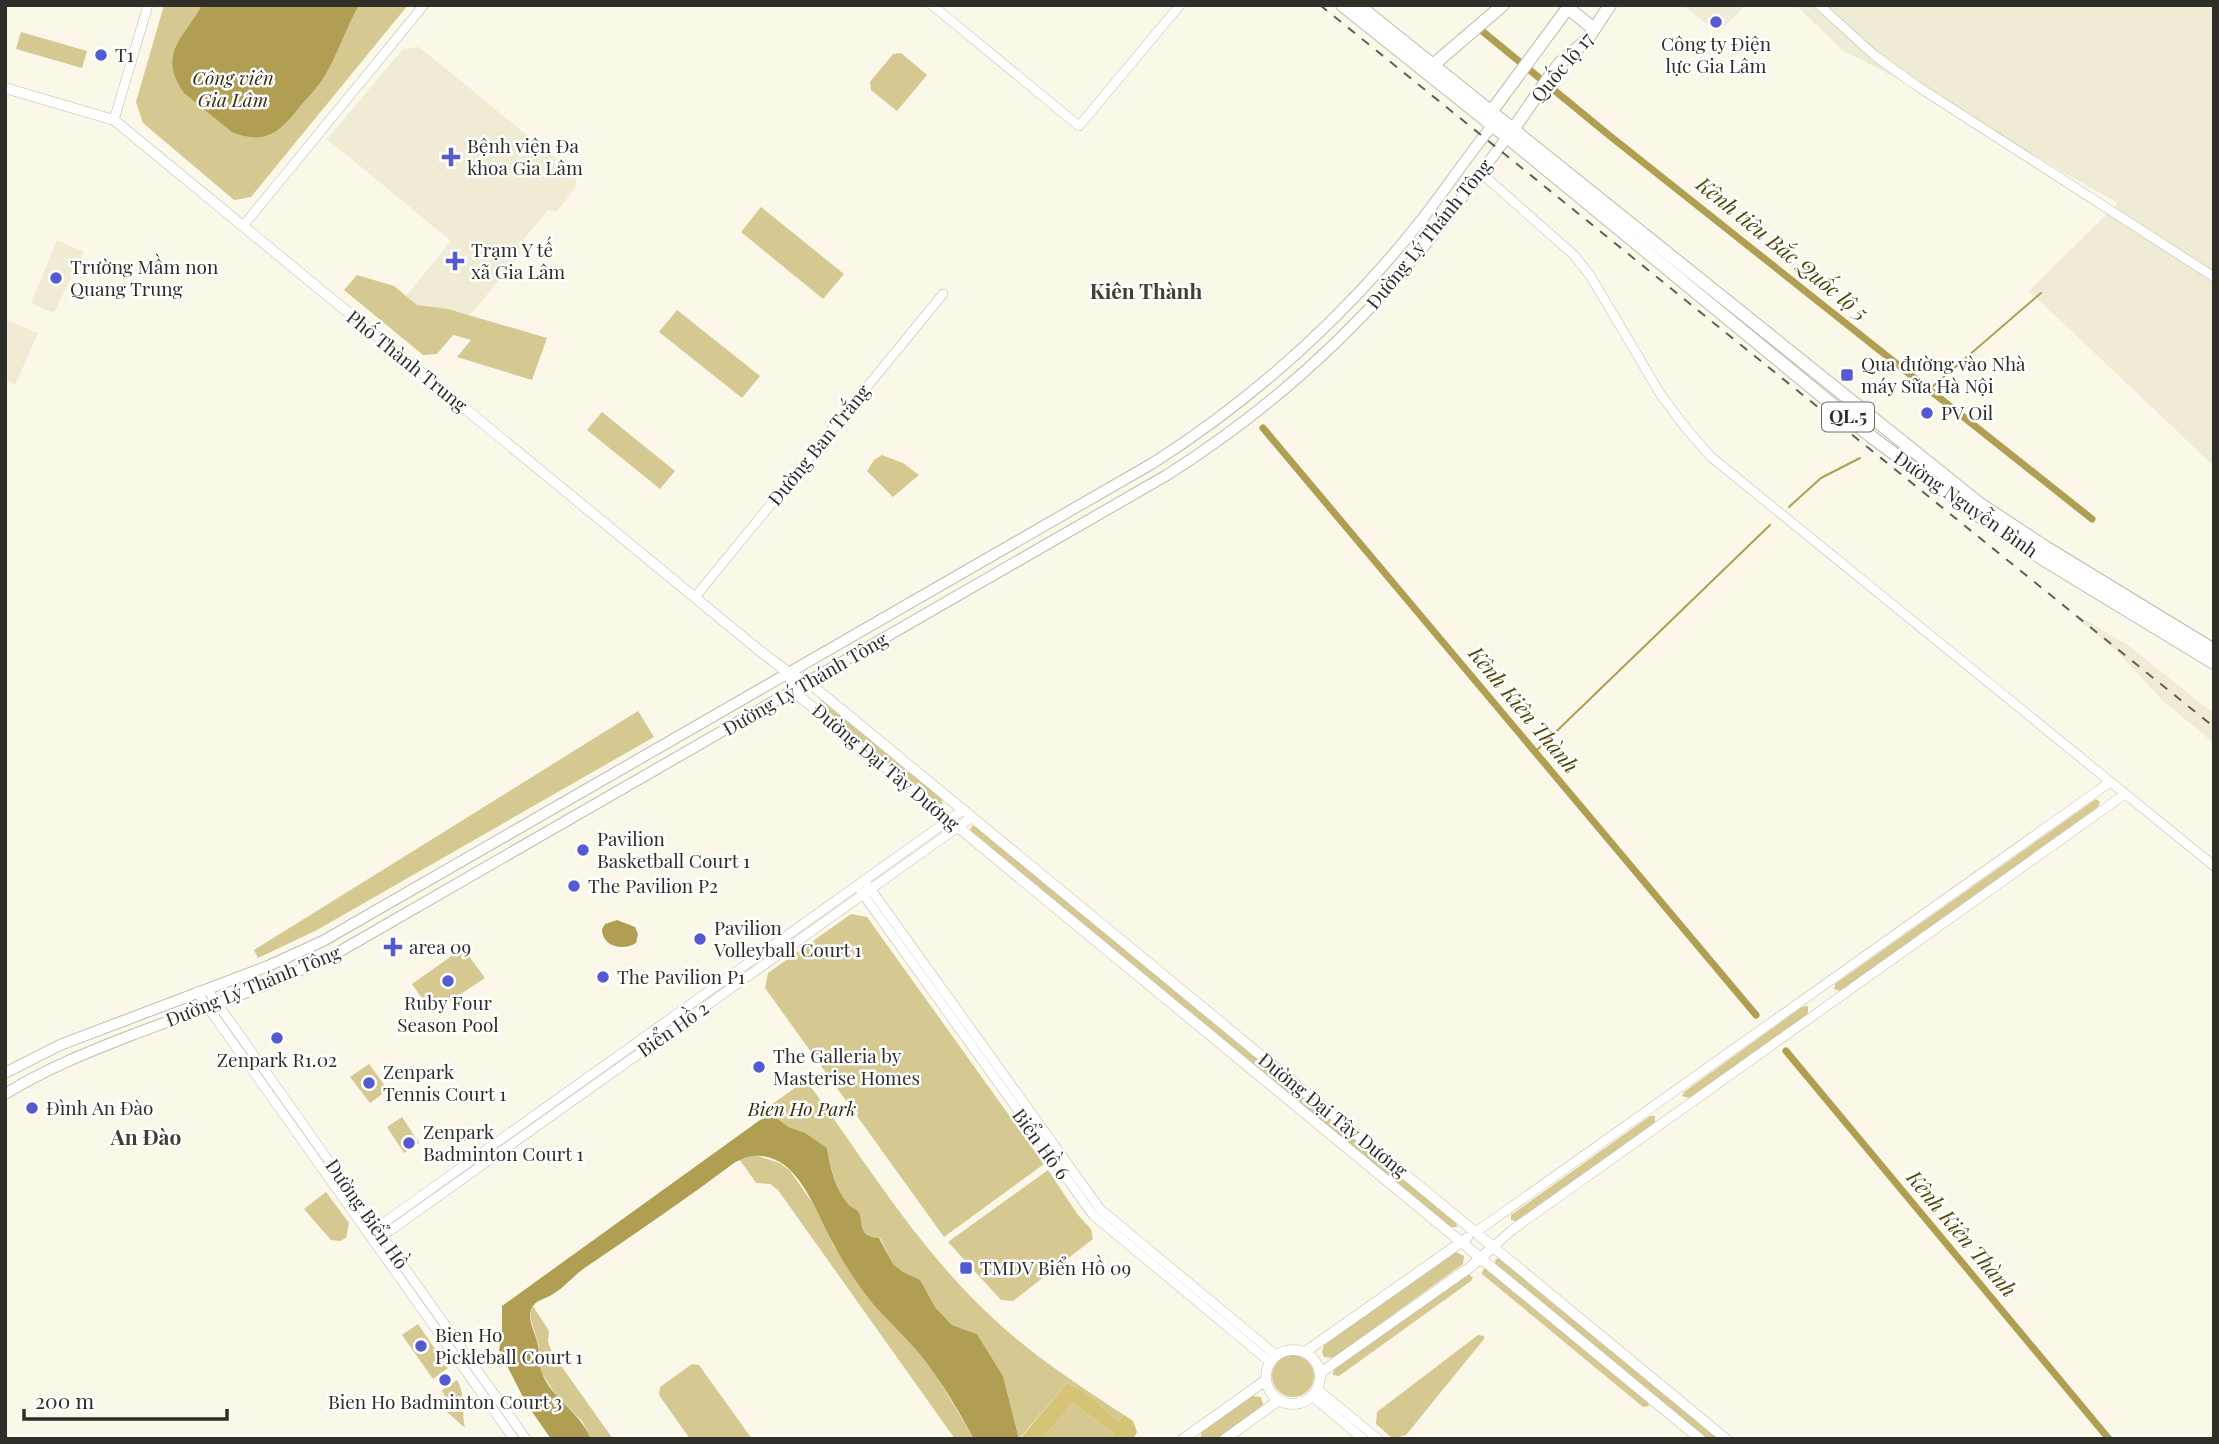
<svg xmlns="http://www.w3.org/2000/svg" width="2219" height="1444" font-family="'Playfair Display',serif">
  <rect width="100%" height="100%" fill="#fbf8e9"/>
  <!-- built -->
  <g fill="#f0ebd4">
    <polygon points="1682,5 1746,5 1718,32"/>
    <polygon points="1796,5 2214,5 2214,466 2029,291 2118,203 1874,66 1843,51"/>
    <polygon points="419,47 576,175 576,187 557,211 548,210 519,245 521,254 470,315 417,305 406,296 451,241 327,139 403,49"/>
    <polygon points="57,240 84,252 55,311 51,312 31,303"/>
    <polygon points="5,319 38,333 15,385 5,381"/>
    <polygon points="2079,616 2129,646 2214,714 2214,743 2163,701 2118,652 2077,619"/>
  </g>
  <!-- green -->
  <g fill="#d5c891">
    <polygon points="164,5 408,5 251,197 234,200 143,123 136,102"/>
    <polygon points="21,32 87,51 82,68 16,49"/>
    <polygon points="901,53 927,75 897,111 871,90 870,82 893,54"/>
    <polygon points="761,207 844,274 823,299 741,232"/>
    <polygon points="357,275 394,286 417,305 448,309 547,338 532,380 457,357 471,340 453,335 437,354 423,355 344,290"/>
    <polygon points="677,310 760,376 742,398 659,332"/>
    <polygon points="602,412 675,471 660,489 587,430"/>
    <polygon points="882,455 903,463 919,475 893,497 867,471 874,460"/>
    <polygon points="821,700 941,797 943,804 936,803 819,706 818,703"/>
    <polygon points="638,711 654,737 317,930 258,958 254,950"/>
    <polygon points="2096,799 2100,802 2098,807 1840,991 1834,989 1835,984"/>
    <polygon points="972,826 976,826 1456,1222 1457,1227 1451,1227 972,832 970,830"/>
    <polygon points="851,914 867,917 1044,1164 944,1237 765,988 768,973"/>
    <polygon points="463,948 485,978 432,1013 412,984"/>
    <polygon points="1808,1006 1808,1014 1689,1098 1682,1096 1684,1092 1802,1007"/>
    <polygon points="369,1064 388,1090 370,1103 350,1077"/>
    <path d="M 799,1085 L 811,1087 C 869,1167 922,1254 996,1321 C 1035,1357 1080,1386 1124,1415 L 1118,1421 L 1084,1391 L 1067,1383 L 1019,1439 L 1003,1376 L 977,1334 L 952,1325 L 935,1307 L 920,1281 L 903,1272 L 893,1264 L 880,1238 C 855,1236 865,1221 858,1211 C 855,1208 851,1207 849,1205 C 836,1190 830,1167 827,1148 L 788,1128 L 776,1117 L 768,1117 L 764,1110 Z"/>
    <polygon points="1650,1116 1655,1116 1655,1123 1516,1221 1511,1220 1511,1215"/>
    <polygon points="402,1117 419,1143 404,1153 387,1127"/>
    <polygon points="754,1155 780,1163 790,1171 819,1212 833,1245 843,1260 873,1303 906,1337 936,1375 974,1439 955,1439 778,1190 770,1184 756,1183 740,1160"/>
    <polygon points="1048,1170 1078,1215 1091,1229 1093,1239 1013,1301 1001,1300 948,1242"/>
    <polygon points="326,1192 349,1223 346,1238 340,1241 331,1240 304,1209"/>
    <polygon points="1456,1252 1464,1256 1463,1264 1333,1358 1324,1357 1322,1352 1324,1345"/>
    <polygon points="1498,1258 1501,1259 1719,1439 1708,1439 1496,1264 1495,1260"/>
    <polygon points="1483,1269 1487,1269 1648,1402 1649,1406 1643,1407 1482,1274"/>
    <polygon points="1469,1274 1473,1278 1471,1281 1339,1376 1333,1375 1333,1372 1335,1369"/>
    <polygon points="533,1306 549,1331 548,1341 552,1353 613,1439 591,1439 582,1421 556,1395 541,1372 538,1362 539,1346 531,1320 530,1311"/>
    <polygon points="418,1324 448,1368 433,1379 402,1335"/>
    <polygon points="1478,1335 1484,1336 1484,1339 1406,1435 1393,1439 1376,1424 1377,1412"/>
    <circle cx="1293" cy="1376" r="21"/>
    <polygon points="692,1364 699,1365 752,1439 690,1439 659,1395 660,1387"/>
    <path d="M 457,1380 C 466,1395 461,1412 465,1428 L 447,1412 L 446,1399 L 442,1390 Z"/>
    <polygon points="1251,1396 1261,1397 1263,1404 1261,1408 1218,1439 1200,1439 1202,1431"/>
    <polygon points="1073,1403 1115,1435 1109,1439 1042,1439"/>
  </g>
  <!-- forest -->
  <polygon fill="#d5c376" points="1067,1383 1084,1391 1118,1421 1124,1415 1133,1421 1137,1432 1133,1439 1109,1439 1114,1434 1073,1403 1042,1439 1020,1439"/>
  <!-- water -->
  <g fill="#b09e52">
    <path d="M 202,5 L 359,5 C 345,29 337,57 322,80 C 316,89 308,97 301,105 C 281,131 266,146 232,132 L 184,93 C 156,54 185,37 202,5 Z"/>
    <path d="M 617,920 L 635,927 L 638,934 L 636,943 C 623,951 602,947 602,929 L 605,924 Z"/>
    <path d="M 773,1115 L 788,1127 L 805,1133 L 827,1148 C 830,1167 835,1189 849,1205 C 851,1207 855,1208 858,1211 C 865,1220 855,1236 879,1238 L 893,1264 L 903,1272 L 920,1280 L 935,1307 L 952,1325 L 977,1334 L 1003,1376 L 1019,1439 L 974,1439 C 958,1410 942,1382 922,1357 C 907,1338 890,1323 874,1305 C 860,1288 846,1267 835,1247 C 821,1222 806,1178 780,1162 C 763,1153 750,1154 734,1163 C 686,1199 636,1233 586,1267 C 574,1275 565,1287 553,1294 C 546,1299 535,1300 531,1309 C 527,1320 536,1334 538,1345 C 540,1354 538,1362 541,1371 C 552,1400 578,1409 591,1439 L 551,1439 L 526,1403 L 499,1350 L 502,1335 L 502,1306 L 760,1120 Z"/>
  </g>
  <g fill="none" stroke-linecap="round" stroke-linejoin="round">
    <!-- stream -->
    <g stroke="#b09e52" stroke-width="2">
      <polyline points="1924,394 2041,293"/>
      <polyline points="1789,507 1821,478 1860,458"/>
      <polyline points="1534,753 1770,525"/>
    </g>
    <!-- canal -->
    <g stroke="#b09e52" stroke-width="7">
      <polyline points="1476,26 1610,136 2092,519"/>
      <polyline points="1263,428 1756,1015"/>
      <polyline points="1786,1051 2109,1439"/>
    </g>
    <defs>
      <g id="tertiary">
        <polyline points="932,5 1079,126 1180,5"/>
        <polyline points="1819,5 1874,55 1917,86 2214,277"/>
        <polyline points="114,120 148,5"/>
        <polyline points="1480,172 1575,256 1591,277 1661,395 1685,427 1710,456 2214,866"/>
        <polyline points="243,226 424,5"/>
        <polyline points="695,597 943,294"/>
        <polyline points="867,884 1100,1209 1276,1355"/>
        <polyline points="860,890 1093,1215 1270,1362"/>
        <polyline points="207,989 526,1439"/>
        <polyline points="197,992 514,1439"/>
        <polyline points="1476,1232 2110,782"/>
        <polyline points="368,1234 963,810"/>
        <polyline points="374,1242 972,817"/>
        <polyline points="1493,1247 1512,1230 2125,794"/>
        <polyline points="1317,1389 1378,1439"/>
        <polyline points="1312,1396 1363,1439"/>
      </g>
      <g id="secondary">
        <polyline points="5,88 114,120 760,651 789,673 808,682 1726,1439"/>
        <polyline points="789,673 793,691 1700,1439"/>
        <circle cx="1293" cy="1377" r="27"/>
        <polyline points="1305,1352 1467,1238"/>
        <polyline points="1320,1373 1469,1268 1493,1247"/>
        <polyline points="1183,1439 1266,1380"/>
        <polyline points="1225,1439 1279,1400"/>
      </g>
      <g id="primary">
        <path d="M 5,1073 L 60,1045 L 268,966 L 323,941 L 1153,463 C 1253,399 1341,320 1415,228 C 1442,195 1465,159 1492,126"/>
        <path d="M 5,1094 C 47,1068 91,1051 137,1033 C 203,1008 273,985 337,953 L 1167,475 C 1252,421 1330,355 1396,279 C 1436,234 1472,185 1507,137"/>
      </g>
      <g id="trunk">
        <polyline points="1342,5 1507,137 1873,438 1973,512 2041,558 2214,663"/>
        <polyline points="1358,5 1980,504 2047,548 2214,650"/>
        <polyline points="1568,8 1594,29"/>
        <polyline points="1433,65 1503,5"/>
        <polyline points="1492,118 1491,112 1570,5"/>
        <polyline points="1510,134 1550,76 1561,62 1587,40 1610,5"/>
      </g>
    </defs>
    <!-- tertiary casing -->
    <use href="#tertiary" stroke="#bebbac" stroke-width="10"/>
    <!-- secondary casing -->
    <use href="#secondary" stroke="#bebbac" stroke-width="11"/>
    <!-- primary casing -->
    <use href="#primary" stroke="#bebbac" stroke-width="12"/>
    <!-- trunk casing -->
    <use href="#trunk" stroke="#bebbac" stroke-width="14"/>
    <!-- tertiary -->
    <use href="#tertiary" stroke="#fff" stroke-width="9"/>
    <!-- secondary -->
    <use href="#secondary" stroke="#fff" stroke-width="10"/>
    <!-- primary -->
    <use href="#primary" stroke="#fff" stroke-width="10"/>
    <!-- trunk -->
    <use href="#trunk" stroke="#fff" stroke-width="12"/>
    <!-- rail -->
    <polyline stroke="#605f57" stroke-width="2" stroke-dasharray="9 9" stroke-linecap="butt" points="1320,5 2214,727"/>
  </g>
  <!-- markers -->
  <g fill="#555ad0" stroke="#fff" stroke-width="2.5">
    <circle cx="1716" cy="22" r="7"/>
    <circle cx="101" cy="55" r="7"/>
    <path d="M447.5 146.5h7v7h7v7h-7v7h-7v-7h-7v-7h7z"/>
    <path d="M451.5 250.5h7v7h7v7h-7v7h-7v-7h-7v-7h7z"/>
    <circle cx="56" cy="278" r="7"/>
    <rect x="1840" y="368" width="14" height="14" rx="3.5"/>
    <circle cx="1927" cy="413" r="7"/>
    <circle cx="583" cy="850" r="7"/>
    <circle cx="574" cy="886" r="7"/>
    <circle cx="700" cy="939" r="7"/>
    <path d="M389.5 936.5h7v7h7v7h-7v7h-7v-7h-7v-7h7z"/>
    <circle cx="603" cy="977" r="7"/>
    <circle cx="448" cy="981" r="7"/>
    <circle cx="277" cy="1038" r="7"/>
    <circle cx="759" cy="1067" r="7"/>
    <circle cx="369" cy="1083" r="7"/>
    <circle cx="32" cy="1108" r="7"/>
    <circle cx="409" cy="1143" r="7"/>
    <rect x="959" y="1261" width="14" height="14" rx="3.5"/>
    <circle cx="421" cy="1346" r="7"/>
    <circle cx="445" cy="1380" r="7"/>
  </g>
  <g text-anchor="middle" stroke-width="5" stroke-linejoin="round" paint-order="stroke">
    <!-- shield labels -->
    <rect fill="#fff" stroke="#6d6d68" stroke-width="2" x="1822" y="402.5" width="52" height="29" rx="5"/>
    <g font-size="18" font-weight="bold" fill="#2f2e28">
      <text x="1848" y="423">QL.5</text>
    </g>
    <!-- poi labels -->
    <g font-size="19" fill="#2f2e28" stroke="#fff" text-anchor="start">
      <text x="1716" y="51" text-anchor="middle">Công ty Điện<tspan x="1716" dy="22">lực Gia Lâm</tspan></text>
      <text x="115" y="62">T1</text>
      <text x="467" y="153">Bệnh viện Đa<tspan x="467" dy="22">khoa Gia Lâm</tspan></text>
      <text x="471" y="257">Trạm Y tế<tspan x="471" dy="22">xã Gia Lâm</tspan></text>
      <text x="70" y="274">Trường Mầm non<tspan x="70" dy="22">Quang Trung</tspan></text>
      <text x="1861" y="371">Qua đường vào Nhà<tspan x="1861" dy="22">máy Sữa Hà Nội</tspan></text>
      <text x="1941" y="420">PV Oil</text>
      <text x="597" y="846">Pavilion<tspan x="597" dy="22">Basketball Court 1</tspan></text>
      <text x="588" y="893">The Pavilion P2</text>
      <text x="714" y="935">Pavilion<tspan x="714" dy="22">Volleyball Court 1</tspan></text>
      <text x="409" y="954">area 09</text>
      <text x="617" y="984">The Pavilion P1</text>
      <text x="448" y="1010" text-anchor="middle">Ruby Four<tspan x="448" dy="22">Season Pool</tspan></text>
      <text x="773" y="1063">The Galleria by<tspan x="773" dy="22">Masterise Homes</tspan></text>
      <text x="277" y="1067" text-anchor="middle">Zenpark R1.02</text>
      <text x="383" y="1079">Zenpark<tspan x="383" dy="22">Tennis Court 1</tspan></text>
      <text x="46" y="1115">Đình An Đào</text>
      <text x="423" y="1139">Zenpark<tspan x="423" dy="22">Badminton Court 1</tspan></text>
      <text x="980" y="1275">TMDV Biển Hồ 09</text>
      <text x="435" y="1342">Bien Ho<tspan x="435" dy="22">Pickleball Court 1</tspan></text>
      <text x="445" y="1409" text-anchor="middle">Bien Ho Badminton Court 3</text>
    </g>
    <!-- street labels -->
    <g font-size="19" fill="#2f2e28" stroke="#fff">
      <text transform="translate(1562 67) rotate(-50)" y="7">Quốc lộ 17</text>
      <text transform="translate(1429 234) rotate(-51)" y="7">Đường Lý Thánh Tông</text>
      <text transform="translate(407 361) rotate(39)" y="7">Phố Thành Trung</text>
      <text transform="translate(819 445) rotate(-51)" y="7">Đường Ban Trắng</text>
      <text transform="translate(1966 504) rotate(35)" y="7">Đường Nguyễn Bình</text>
      <text transform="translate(805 684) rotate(-30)" y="7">Đường Lý Thánh Tông</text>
      <text transform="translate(886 767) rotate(40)" y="7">Đường Đại Tây Dương</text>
      <text transform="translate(253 986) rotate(-22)" y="7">Đường Lý Thánh Tông</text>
      <text transform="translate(673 1029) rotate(-35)" y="7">Biển Hồ 2</text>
      <text transform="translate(1333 1115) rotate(39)" y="7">Đường Đại Tây Dương</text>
      <text transform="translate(1041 1144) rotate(54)" y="7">Biển Hồ 6</text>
      <text transform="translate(367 1214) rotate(55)" y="7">Đường Biển Hồ</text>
    </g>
    <!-- park labels -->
    <g font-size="19" font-style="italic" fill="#352e0b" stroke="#fff">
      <text x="233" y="85">Công viên<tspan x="233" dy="22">Gia Lâm</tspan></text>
      <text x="802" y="1116">Bien Ho Park</text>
    </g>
    <!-- water labels -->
    <g font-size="21" font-style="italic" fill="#534607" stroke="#fff">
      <text transform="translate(1782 249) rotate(39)" y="7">Kênh tiêu Bắc Quốc lộ 5</text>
      <text transform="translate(1523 710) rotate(50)" y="7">Kênh Kiên Thành</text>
      <text transform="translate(1961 1234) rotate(50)" y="7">Kênh Kiên Thành</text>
    </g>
    <!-- neighbourhood labels -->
    <g font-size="21" font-weight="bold" fill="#413e32" stroke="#fff">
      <text x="1146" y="299">Kiên Thành</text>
      <text x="146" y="1145">An Đào</text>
    </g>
  </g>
  <!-- border -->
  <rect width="2219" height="1444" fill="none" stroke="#2f2e28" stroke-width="14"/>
  <!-- scale -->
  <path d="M24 1409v10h203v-10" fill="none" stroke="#2f2e28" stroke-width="3.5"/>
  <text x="35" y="1409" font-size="21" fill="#2f2e28" stroke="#ffffff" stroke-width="5" paint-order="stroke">200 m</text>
</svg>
